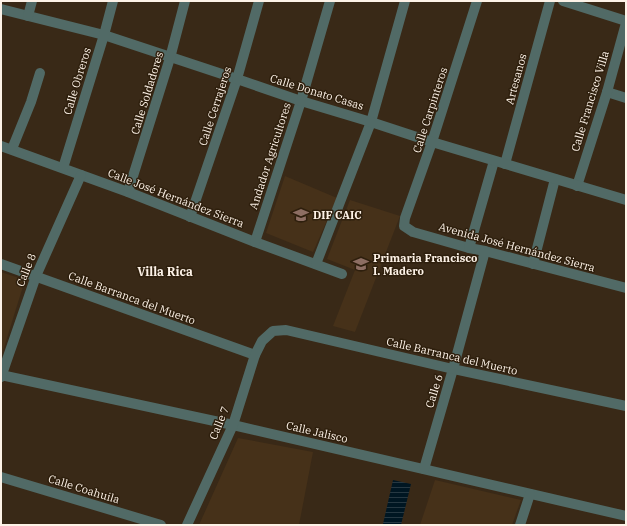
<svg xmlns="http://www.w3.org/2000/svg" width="627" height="526" font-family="'IBM Plex Serif',serif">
  <defs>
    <pattern id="water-rules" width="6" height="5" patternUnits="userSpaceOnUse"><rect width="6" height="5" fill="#001622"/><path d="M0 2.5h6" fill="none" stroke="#263842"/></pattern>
  </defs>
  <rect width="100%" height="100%" fill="#392917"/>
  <!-- built -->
  <g fill="#463119">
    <polygon points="285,176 337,198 313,252 266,233"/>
    <polygon points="350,200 400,216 355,332 333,326 355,270 327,259"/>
    <polygon points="1,272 25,280 1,357"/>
    <polygon points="238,438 313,452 299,525 199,525"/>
    <polygon points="435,480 521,500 512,525 420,525"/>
  </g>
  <!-- water -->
  <polygon fill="url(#water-rules)" points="393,480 411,484 401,525 387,525 383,524"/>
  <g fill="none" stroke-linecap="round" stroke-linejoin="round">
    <!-- minor -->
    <g stroke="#516a66" stroke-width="10">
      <polyline points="477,1 432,142 405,218 404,226 413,232 469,248 485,251 626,288"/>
      <polyline points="563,1 626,21"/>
      <polyline points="1,9 104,35 237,79 190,217"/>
      <polyline points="28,16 32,1"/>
      <polyline points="607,92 626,98"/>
      <polyline points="1,146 128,192 255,242 342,274"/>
      <polyline points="12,149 31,102 40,73"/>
      <polyline points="505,164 550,1"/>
      <polyline points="63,168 104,35 113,1"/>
      <polyline points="577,186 607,92 626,23"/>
      <polyline points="128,192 170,58 185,1"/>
      <polyline points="255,242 301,101 330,1"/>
      <polyline points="469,248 494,161"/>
      <polyline points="1,264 255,355"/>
      <polyline points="316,264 371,122 405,1"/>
      <polyline points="533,264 555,179"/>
      <polyline points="1,375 233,425 626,516"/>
      <polyline points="1,377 36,276 81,175"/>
      <polyline points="424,469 453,369 485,251"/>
      <polyline points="1,477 161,525"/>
      <polyline points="187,525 233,425 255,355 262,341 273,331 286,330 453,369 626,406"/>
      <polyline points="520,525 530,494"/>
    </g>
    <!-- tertiary -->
    <polyline stroke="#516a66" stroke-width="10" points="259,1 237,79 301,101 371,122 432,142 626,200"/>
  </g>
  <!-- icons -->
  <defs>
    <symbol id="school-bare" viewBox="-9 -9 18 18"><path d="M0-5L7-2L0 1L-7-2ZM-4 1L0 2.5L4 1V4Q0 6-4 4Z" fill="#8d6e63" stroke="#2e1f0d" stroke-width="2.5" paint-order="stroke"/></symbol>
  </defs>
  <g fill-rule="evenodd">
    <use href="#school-bare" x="290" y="204" width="22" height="22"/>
    <use href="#school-bare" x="350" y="253" width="22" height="22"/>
  </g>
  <g text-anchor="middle" stroke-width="3" stroke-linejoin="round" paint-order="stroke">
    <!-- street labels -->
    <g font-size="11" fill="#fdf2e7" stroke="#2e1f0d">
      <text transform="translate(516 79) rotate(-75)" y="4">Artesanos</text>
      <text transform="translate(77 81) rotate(-73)" y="4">Calle Obreros</text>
      <text transform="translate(317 92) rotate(17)" y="4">Calle Donato Casas</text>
      <text transform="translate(147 93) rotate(-73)" y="4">Calle Soldadores</text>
      <text transform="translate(590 101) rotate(-73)" y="4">Calle Francisco Villa</text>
      <text transform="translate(215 106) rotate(-72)" y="4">Calle Cerrajeros</text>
      <text transform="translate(430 110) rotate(-72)" y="4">Calle Carpinteros</text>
      <text transform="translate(270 156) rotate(-72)" y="4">Andador Agricultores</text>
      <text transform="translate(176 198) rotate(21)" y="4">Calle José Hernández Sierra</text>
      <text transform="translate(517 247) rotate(15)" y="4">Avenida José Hernández Sierra</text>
      <text transform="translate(26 270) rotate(-68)" y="4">Calle 8</text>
      <text transform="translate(132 298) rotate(20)" y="4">Calle Barranca del Muerto</text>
      <text transform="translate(452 356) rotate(13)" y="4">Calle Barranca del Muerto</text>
      <text transform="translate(434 391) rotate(-73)" y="4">Calle 6</text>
      <text transform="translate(219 423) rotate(-68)" y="4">Calle 7</text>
      <text transform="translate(317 432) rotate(13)" y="4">Calle Jalisco</text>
      <text transform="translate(84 489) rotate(17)" y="4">Calle Coahuila</text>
    </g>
    <!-- poi labels -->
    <g font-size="11" font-weight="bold" fill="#fdf2e7" stroke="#2e1f0d" text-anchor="start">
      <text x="313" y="219">DIF CAIC</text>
      <text x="373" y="262">Primaria Francisco<tspan x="373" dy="13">I. Madero</tspan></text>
    </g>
    <!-- neighbourhood labels -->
    <g font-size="12" font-weight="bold" fill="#fdf2e7" stroke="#2e1f0d">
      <text x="165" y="276">Villa Rica</text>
    </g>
  </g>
  <!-- border -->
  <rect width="627" height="526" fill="none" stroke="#fdf2e7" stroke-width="4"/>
</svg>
